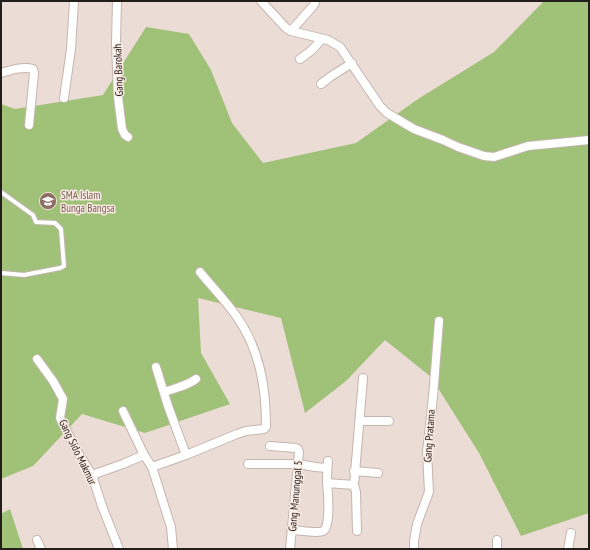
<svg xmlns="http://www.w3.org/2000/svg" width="590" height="550" font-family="'PT Sans Narrow',sans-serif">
  <rect width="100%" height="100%" fill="#ecdcd6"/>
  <!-- green -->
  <g fill="#a0c278">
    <polygon points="544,1 589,1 589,513 521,536 479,453 431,377 385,340 346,381 305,413 281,318 198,298 201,353 230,404 145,433 82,414 33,466 1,479 1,104 15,109 103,95 146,27 189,34 211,70 232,123 263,163 356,143 418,99 494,52"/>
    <polygon points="10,509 23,549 1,549 1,514"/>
  </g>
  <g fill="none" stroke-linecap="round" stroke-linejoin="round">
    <defs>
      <polyline id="lane" points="1,192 33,215 36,222 55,223 61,229 64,266 60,268 24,275 1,273"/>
      <g id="street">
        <polyline points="117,1 116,42 118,97 122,129 125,135 128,137"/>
        <polyline points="261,1 286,28 291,31 328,40 340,47 380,106 387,113 414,129 443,140 458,147 484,156 494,157 528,146 589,140"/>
        <polyline points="291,31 313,6 315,3 315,1"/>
        <polyline points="300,59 312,50 322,39"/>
        <path d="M 1,73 C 11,70 23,66 33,69 L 34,73 L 29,125"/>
        <polyline points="321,84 330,77 352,63"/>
        <polyline points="64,98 71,49 74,1"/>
        <polyline points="37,359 53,381 63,399 60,418 77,451 92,475 102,506 119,549"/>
        <polyline points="156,367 168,406 186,455"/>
        <path d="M 164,392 C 175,388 187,386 196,379"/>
        <polyline points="123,411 144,455 152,467"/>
        <polyline points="360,421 389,421"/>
        <polyline points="270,446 296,448 298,449 299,452 290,549"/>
        <polyline points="248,464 298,464 315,467 327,468"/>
        <polyline points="354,471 378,473"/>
        <polyline points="92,475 123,464 144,455"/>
        <polyline points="327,483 327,476 328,461"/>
        <polyline points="354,485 356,492 357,531"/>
        <path d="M 292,530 C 299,530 317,534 323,531 C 331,528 328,491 327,483 L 354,485 L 363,378"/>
        <polyline points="37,540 41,549"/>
        <path d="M 173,549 L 171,527 L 152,467 L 186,455 L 237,434 L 246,431 L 264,429 L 266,427 C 266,387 260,350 237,317 C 226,301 212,287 200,272"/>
        <polyline points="414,549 414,541 417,524 429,492 427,452 433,397 439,321"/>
        <polyline points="497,549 497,540"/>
        <polyline points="568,549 571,533"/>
      </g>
    </defs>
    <!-- lane casing -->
    <use href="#lane" stroke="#c4b5ae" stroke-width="6"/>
    <!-- street casing -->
    <use href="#street" stroke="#c4b5ae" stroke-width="10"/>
    <!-- lane -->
    <use href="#lane" stroke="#fff" stroke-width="4"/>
    <!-- street -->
    <use href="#street" stroke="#fff" stroke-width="8"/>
  </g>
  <!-- icons -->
  <defs>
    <symbol id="school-disc" viewBox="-11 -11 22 22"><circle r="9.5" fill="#8d6e63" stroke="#f9eae3"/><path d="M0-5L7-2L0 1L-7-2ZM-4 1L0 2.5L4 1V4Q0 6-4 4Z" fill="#fff"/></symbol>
  </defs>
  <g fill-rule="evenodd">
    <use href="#school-disc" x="38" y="191" width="20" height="20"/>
  </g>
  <g text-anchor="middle" stroke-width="3" stroke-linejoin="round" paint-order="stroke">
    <!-- street labels -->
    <g font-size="11" fill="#231d1b" stroke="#f9eae3">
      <text transform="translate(118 70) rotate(-92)" y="4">Gang Barokah</text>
      <text transform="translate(429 436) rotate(-86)" y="4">Gang Pratama</text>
      <text transform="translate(78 452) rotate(64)" y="4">Gang Sido Makmur</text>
      <text transform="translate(295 496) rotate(-85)" y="4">Gang Manunggal 5</text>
    </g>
    <!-- education labels -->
    <g font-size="11" fill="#785e54" stroke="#f9eae3" text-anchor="start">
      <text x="61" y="199">SMA Islam<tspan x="61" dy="13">Bunga Bangsa</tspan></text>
    </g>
  </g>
  <!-- border -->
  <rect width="590" height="550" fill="none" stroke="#231d1b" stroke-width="4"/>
</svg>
